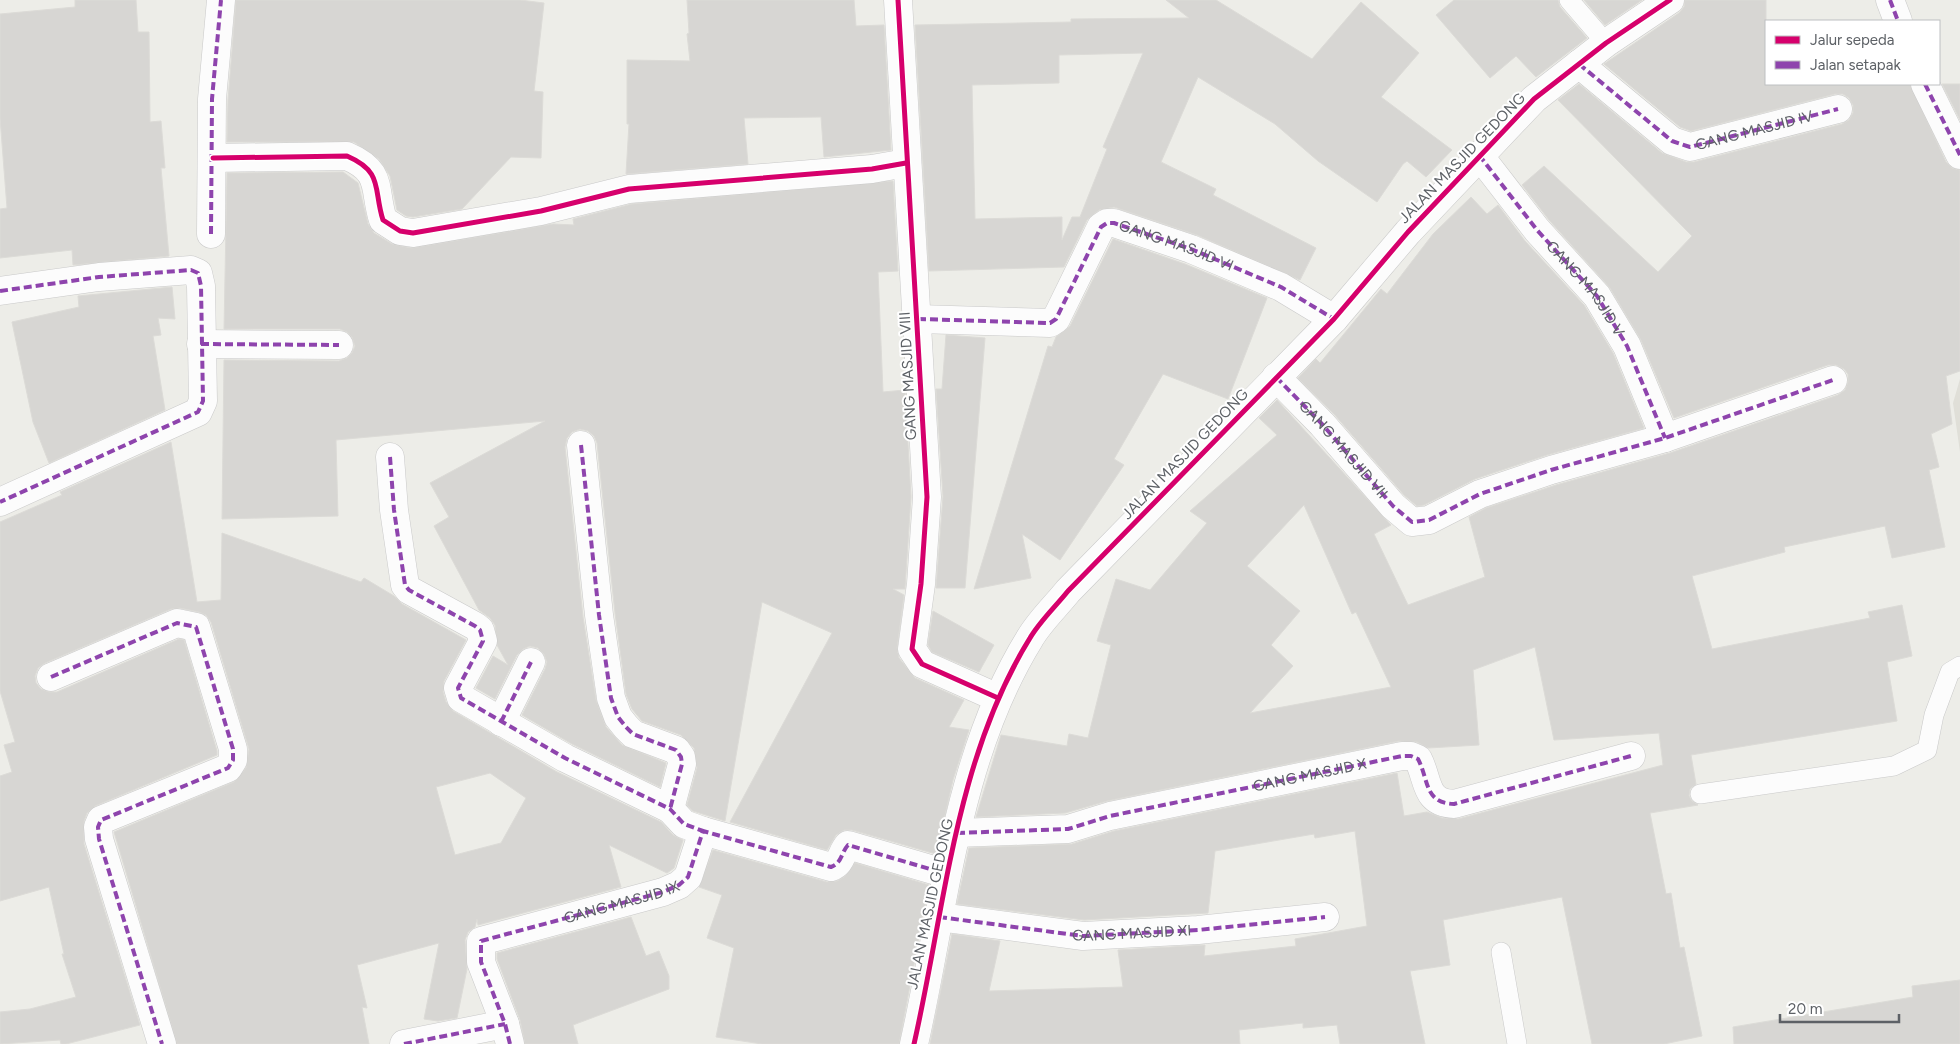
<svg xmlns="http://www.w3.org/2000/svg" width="1960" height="1044" font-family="Figtree,sans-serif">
  <rect width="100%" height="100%" fill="#edede8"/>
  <!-- education -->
  <polygon fill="#e0dfd8" points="1960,379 1960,452 1953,403"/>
  <!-- building -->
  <g fill="#d7d6d3" stroke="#dcdbd7" fill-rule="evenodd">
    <polygon points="75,0 136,0 138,32 149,32 150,122 161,121 165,168 161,168 169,256 73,265 72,250 0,258 0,209 7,208 0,118 0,14 75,7"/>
    <polygon points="236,0 520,0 544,3 534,91 543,92 541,158 511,157 462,209 413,217 406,216 397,210 390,176 379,159 354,142 227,142 228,100"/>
    <polygon points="687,0 854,0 856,26 884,25 891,150 824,157 821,117 744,118 748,164 626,174 629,124 627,124 627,60 690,61 687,34 689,33"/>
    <path d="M 1166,0 L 1216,0 L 1312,59 L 1361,2 L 1419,53 L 1381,97 L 1452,150 L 1426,177 L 1407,161 L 1403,164 L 1377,202 L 1318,161 L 1275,124 L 1198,77 L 1161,162 L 1216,189 L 1213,195 L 1316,248 L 1300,280 L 1197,235 L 1114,207 L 1099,210 L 1087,220 L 1064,267 L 929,271 L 915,25 L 1071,22 L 1071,19 L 1189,18 ZM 1143,53 L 1103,147 L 1107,149 L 1080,217 L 1072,217 L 1062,240 L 1062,217 L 975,219 L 972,85 L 1059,83 L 1059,55 Z"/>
    <polygon points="1454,0 1558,0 1560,7 1587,38 1536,77 1516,56 1490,78 1436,15"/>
    <polygon points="1584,0 1642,0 1605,25"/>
    <path d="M 1685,0 L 1766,0 L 1766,84 L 1910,84 L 1946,162 L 1952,168 L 1960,170 L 1960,371 L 1946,376 L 1952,424 L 1931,434 L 1939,467 L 1929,470 L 1945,547 L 1892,558 L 1885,526 L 1784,547 L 1785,552 L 1692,576 L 1712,649 L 1870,618 L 1868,612 L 1902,605 L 1912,656 L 1887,662 L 1897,721 L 1691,755 L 1696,784 L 1690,789 L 1689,796 L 1692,801 L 1698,805 L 1650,813 L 1666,894 L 1671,893 L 1680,948 L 1684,947 L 1702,1036 L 1664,1044 L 1592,1044 L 1562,897 L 1443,920 L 1450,965 L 1410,971 L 1425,1044 L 1340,1044 L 1337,1025 L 1303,1028 L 1303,1023 L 1239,1030 L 1240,1044 L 930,1044 L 952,934 L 1000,941 L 989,991 L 1123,987 L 1118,950 L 1205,945 L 1204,956 L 1296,946 L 1295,939 L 1367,926 L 1355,831 L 1315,838 L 1314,834 L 1215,851 L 1208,913 L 1084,920 L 957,904 L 969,848 L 1072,844 L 1114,831 L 1397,773 L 1404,816 L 1427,812 L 1442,818 L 1458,819 L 1663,765 L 1659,733 L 1554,740 L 1535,647 L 1473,670 L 1479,745 L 1428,748 L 1417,742 L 1399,741 L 1107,801 L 1065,813 L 976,817 L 1001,735 L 1067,746 L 1069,734 L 1088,738 L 1111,645 L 1097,641 L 1116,579 L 1150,590 L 1207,523 L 1190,511 L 1277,435 L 1259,418 L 1277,400 L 1391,525 L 1374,534 L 1408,605 L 1485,577 L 1469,517 L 1486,508 L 1556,485 L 1670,453 L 1838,395 L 1845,390 L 1848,382 L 1848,374 L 1844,369 L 1836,365 L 1828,365 L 1674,418 L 1641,340 L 1610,288 L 1549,220 L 1522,185 L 1544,166 L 1658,272 L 1692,236 L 1558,100 L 1579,84 L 1662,153 L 1686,162 L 1694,162 L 1842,124 L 1849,120 L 1853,113 L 1853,105 L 1849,98 L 1843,94 L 1835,94 L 1691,131 L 1680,127 L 1604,64 L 1679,13 L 1684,7 ZM 1304,505 L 1352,614 L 1356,612 L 1391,687 L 1250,713 L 1293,666 L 1271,645 L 1300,611 L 1247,566 Z"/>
    <polygon points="1942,84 1960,84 1960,120"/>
    <polygon points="343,172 358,183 368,224 374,233 392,244 411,248 553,224 574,225 573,219 632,204 893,181 898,271 878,272 883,392 905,390 911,497 905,589 893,589 904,595 897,648 899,658 915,678 964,700 949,727 969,730 953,780 936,854 852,830 844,830 836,835 827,850 730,822 832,633 762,602 725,821 693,811 687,805 697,768 694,748 681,735 642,721 632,709 626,694 615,613 597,443 594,436 588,431 580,429 572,432 567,438 565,447 583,617 596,700 606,727 622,745 666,763 660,787 572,744 522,715 545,669 547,662 544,654 538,648 530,646 523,649 517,655 495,699 476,688 493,656 508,665 497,645 495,625 490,618 479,610 434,526 449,517 430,483 545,421 336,440 338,516 222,519 224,360 339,361 347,358 352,353 355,346 352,337 347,332 340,329 224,329 227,173"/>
    <polygon points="1471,197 1487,214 1498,205 1525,241 1584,305 1613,353 1644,428 1547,455 1475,479 1424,505 1417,506 1404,495 1334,414 1298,378 1316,359 1320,363 1381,289 1387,294 1433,234"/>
    <polygon points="1113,239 1185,264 1267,298 1228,399 1163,374 1114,459 1124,465 1060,560 1022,534 1031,578 974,589 1048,346 1052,347 1056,337 1070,326"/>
    <polygon points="172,287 175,319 158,318 161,335 153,336 165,410 49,463 33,422 12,322 79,307 78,296"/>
    <polygon points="946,335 985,338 965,588 936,588 943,496 936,389 942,389"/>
    <path d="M 171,442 L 197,602 L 221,600 L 222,533 L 361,582 L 364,578 L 394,596 L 402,604 L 466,640 L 444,681 L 443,692 L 446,702 L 453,711 L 557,772 L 661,822 L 673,835 L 683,840 L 674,868 L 667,873 L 609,845 L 621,887 L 478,925 L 477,919 L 475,927 L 468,932 L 465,940 L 467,969 L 457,1018 L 438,1021 L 424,1019 L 439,943 L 357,965 L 367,1008 L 362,1007 L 369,1044 L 177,1044 L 114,832 L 234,782 L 246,768 L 249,749 L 211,622 L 206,615 L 199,612 L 180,608 L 171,609 L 45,663 L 38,668 L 35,676 L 36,683 L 41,689 L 49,692 L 57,692 L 179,639 L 184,640 L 217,751 L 217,755 L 95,806 L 87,813 L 84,821 L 84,844 L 140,1025 L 66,1044 L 61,1044 L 60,1040 L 0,1044 L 0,1012 L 30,1009 L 76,997 L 62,954 L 64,954 L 49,887 L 0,901 L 0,776 L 12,772 L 4,745 L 15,742 L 0,691 L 0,522 L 62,495 L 60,492 ZM 490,773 L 526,798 L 501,843 L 455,855 L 436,787 Z"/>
    <polygon points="933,611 994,645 979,672 932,652 928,645"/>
    <polygon points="713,850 827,882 837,881 844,877 855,863 929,885 899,1044 762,1044 716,1037 734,948 707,938 722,895 699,887"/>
    <polygon points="631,917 646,956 659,951 669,976 669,989 573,1025 578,1044 525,1044 520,1020 497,959 497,953"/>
    <polygon points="1960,980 1960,1044 1734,1044 1733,1027 1913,997 1912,986"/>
  </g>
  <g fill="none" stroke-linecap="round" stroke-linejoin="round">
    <defs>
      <g id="service">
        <polyline points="1569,0 1606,43"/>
        <polyline points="1700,794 1894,766 1927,750 1934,715 1950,672 1960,666"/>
        <polyline points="1501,952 1517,1044"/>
      </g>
      <g id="minor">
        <polyline points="898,0 927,497 921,584 912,649 922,664 998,698"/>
        <polyline points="1890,0 1898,21"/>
        <polyline points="1579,64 1672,141 1690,147 1838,109"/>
        <polyline points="1925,84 1960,155"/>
        <polyline points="1479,155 1537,230 1597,296 1627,346 1665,438"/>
        <path d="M 213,158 L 347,156 C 384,172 373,189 383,220 L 400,231 L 413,233 L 541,211 L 629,189 L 872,169 L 906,163"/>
        <polyline points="211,234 212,99 221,0"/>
        <polyline points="0,291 99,277 191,270 198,273 201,286 203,401 198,412 0,502"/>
        <polyline points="918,319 1050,323 1056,319 1101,227 1107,223 1114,223 1191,249 1281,287 1334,319"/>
        <polyline points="201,344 339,345"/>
        <polyline points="1276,377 1322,424 1393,506 1412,522 1429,520 1480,494 1551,470 1665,438 1833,380"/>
        <polyline points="581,445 599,615 611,698 618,717 626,727 633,734 676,750 681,757 682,764 670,809"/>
        <polyline points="390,457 394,510 405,585 409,590 475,626 480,630 483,641 458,688 461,698 565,758 670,809 684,824 703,831"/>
        <polyline points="51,677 177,623 196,627 233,749 233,760 228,768 101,820 98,827 99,839 162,1044"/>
        <polyline points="501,722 531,662"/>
        <path id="s1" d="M 957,833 L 1068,829 L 1110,816 L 1402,756 L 1411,756 L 1418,759 C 1429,780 1424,803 1454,804 L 1631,756"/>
        <path id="s2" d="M 939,917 L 1083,936 L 1198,930 L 1325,917"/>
        <polyline points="404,1044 505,1024"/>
        <path d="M 510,1044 L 505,1024 L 481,962 L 481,941 L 663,892 L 679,885 L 688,877 L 703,831 L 831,867 C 842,863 841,853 848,845 L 947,874"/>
        <path d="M 914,1044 C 945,908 955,759 1030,638 C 1040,621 1056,606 1068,591 L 1334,319 L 1408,232 L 1534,99 L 1606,43 L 1670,0"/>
      </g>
    </defs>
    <!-- service casing -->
    <use href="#service" stroke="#c9c9c9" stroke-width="20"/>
    <!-- minor casing -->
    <use href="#minor" stroke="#c9c9c9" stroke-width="29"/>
    <!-- service -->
    <use href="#service" stroke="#fcfcfc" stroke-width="19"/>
    <!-- minor -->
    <use href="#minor" stroke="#fcfcfc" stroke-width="28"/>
    <!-- quiet -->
    <g stroke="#8e44ad" stroke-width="4" stroke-dasharray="8 4" stroke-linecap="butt">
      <polyline points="1890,0 1898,21"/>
      <path id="s3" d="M 1579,64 L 1672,141 L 1690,147 L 1838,109"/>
      <polyline points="1925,84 1960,155"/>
      <path id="s4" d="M 1479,155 L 1537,230 L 1597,296 L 1627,346 L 1665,438"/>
      <polyline points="211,234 212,99 221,0"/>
      <polyline points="0,291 99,277 191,270 198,273 201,286 203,401 198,412 0,502"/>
      <path id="s5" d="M 918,319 L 1050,323 L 1056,319 L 1101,227 L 1107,223 L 1114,223 L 1191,249 L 1281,287 L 1334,319"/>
      <polyline points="201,344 339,345"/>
      <path id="s6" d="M 1276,377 L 1322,424 L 1393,506 L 1412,522 L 1429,520 L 1480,494 L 1551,470 L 1665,438 L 1833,380"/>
      <polyline points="581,445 599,615 611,698 618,717 626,727 633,734 676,750 681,757 682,764 670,809"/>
      <polyline points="390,457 394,510 405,585 409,590 475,626 480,630 483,641 458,688 461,698 565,758 670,809 684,824 703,831"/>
      <polyline points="51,677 177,623 196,627 233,749 233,760 228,768 101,820 98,827 99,839 162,1044"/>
      <polyline points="501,722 531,662"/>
      <path d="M 957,833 L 1068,829 L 1110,816 L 1402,756 L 1411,756 L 1418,759 C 1429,780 1424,803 1454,804 L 1631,756"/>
      <polyline points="939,917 1083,936 1198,930 1325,917"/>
      <polyline points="404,1044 505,1024"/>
      <path id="s7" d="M 510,1044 L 505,1024 L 481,962 L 481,941 L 663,892 L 679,885 L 688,877 L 703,831 L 831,867 C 842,863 841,853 848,845 L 947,874"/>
    </g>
    <defs>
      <g id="cycleway">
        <polyline points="898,0 927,497 921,584 912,649 922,664 998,698"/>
        <path d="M 213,158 L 347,156 C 384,172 373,189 383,220 L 400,231 L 413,233 L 541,211 L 629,189 L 872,169 L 906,163"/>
        <path d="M 914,1044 C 945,908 955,759 1030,638 C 1040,621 1056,606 1068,591 L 1334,319 L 1408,232 L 1534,99 L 1606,43 L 1670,0"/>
      </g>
    </defs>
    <!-- cycleway casing -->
    <use href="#cycleway" stroke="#fff" stroke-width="8"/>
    <!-- cycleway -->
    <use href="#cycleway" stroke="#d6006c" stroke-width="5"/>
  </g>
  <g text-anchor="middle" stroke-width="4" stroke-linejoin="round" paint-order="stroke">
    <!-- street labels -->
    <g font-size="15" fill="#5d6166" stroke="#fff">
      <text dy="5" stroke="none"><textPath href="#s3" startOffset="206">GANG MASJID IV</textPath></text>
      <text transform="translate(1462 158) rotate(-46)" y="5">JALAN MASJID GEDONG</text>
      <text dy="5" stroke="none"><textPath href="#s5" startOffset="322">GANG MASJID VI</textPath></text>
      <text dy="5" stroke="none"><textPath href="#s4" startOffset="171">GANG MASJID V</textPath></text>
      <text transform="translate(908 376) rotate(-93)" y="5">GANG MASJID VIII</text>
      <text dy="5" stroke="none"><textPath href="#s6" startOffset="99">GANG MASJID VII</textPath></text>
      <text transform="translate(1185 454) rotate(-46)" y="5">JALAN MASJID GEDONG</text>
      <text dy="5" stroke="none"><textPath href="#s1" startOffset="359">GANG MASJID X</textPath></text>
      <text dy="5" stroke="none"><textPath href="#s7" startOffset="254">GANG MASJID IX</textPath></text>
      <text transform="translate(930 904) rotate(-78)" y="5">JALAN MASJID GEDONG</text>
      <text dy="5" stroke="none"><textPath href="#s2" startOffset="194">GANG MASJID XI</textPath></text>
    </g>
  </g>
  <!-- legend -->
  <rect x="1765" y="20" width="175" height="65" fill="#ffffff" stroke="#bec0c2"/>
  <rect x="1775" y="36" width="25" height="8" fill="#d6006c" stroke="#bec0c2"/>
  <text x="1810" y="45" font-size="15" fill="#5d6166">Jalur sepeda</text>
  <rect x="1775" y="61" width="25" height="8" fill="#8e44ad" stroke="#bec0c2"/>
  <text x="1810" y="70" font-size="15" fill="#5d6166">Jalan setapak</text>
  <!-- scale -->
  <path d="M1780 1014v8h119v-8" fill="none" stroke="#5d6166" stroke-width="2.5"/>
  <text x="1788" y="1014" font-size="15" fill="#5d6166" stroke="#ffffff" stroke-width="4" paint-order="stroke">20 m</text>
</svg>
